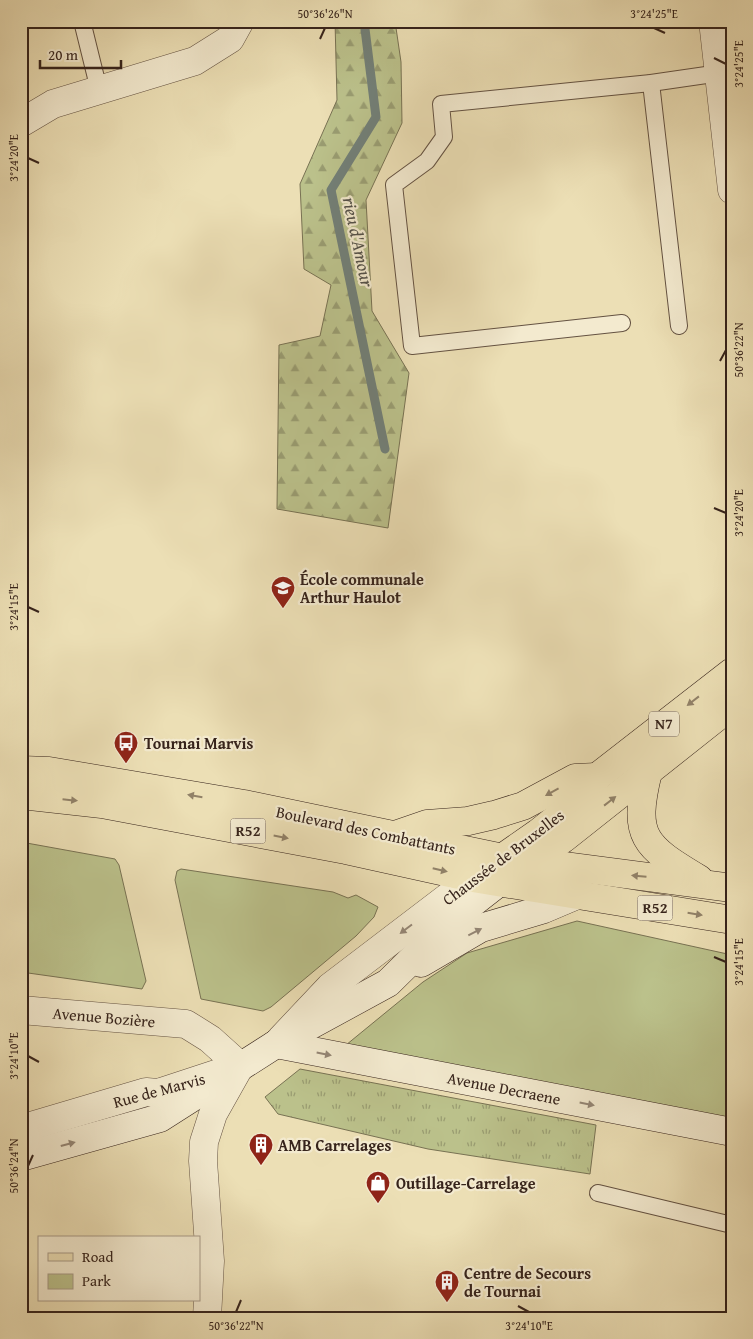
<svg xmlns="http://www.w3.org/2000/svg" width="753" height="1339" font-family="'Gentium Book Plus',serif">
  <defs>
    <pattern id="grass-tufts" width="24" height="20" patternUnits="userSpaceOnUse" patternTransform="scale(1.25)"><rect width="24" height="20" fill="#bbc18b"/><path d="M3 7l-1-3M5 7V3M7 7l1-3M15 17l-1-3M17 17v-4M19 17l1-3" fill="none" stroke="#999c71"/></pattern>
    <pattern id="forest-firs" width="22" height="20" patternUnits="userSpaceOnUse" patternTransform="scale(1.25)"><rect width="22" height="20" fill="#bbc18b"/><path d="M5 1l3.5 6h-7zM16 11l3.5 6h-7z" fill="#999c71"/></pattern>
  </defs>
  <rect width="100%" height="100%" fill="#ecdfb5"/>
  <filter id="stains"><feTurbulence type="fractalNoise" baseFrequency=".004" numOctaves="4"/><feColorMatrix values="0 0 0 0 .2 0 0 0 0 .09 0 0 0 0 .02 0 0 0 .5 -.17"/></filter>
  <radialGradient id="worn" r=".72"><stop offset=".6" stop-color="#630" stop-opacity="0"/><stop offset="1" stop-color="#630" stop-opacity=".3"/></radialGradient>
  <!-- grass -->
  <polygon fill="url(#grass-tufts)" stroke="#787253" points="300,1069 596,1125 590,1174 428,1149 278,1114 265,1097"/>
  <!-- forest -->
  <polygon fill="url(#forest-firs)" stroke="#787253" points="335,21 395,21 401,62 402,123 366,200 372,311 409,373 388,528 277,509 279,345 320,336 331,285 304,269 300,184 337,100"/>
  <!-- park -->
  <g fill="#bbc18b" stroke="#787253">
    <polygon points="21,842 115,859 119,865 146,981 142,989 21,972"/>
    <polygon points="181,869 333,892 348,898 356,895 378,907 374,917 356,936 271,1007 263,1011 201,999 175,880 177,871"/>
    <polygon points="577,921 732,955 732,1119 346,1045 423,982 467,953"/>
  </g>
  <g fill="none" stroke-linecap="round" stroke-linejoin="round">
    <!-- stream -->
    <polyline stroke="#727f77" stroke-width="9" points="364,21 376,117 331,190 385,449"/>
    <defs>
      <g id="lane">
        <polyline points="82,21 99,90"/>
        <polyline points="651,83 679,326"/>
        <polyline points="622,323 412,346 394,185 427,161 444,137 441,104 651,83 720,73"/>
        <polyline points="598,1193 732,1225"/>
      </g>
      <g id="street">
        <polyline points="713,21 732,190"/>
        <polyline points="21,123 53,104 195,61 230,39 240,21"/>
        <polyline points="21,1010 186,1024 210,1039 240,1066"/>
        <polyline points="281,1039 330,987 473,878"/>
        <polyline points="21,1129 146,1092 158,1093 225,1071"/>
        <polyline points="207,1318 210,1261 203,1161 204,1142 213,1114 240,1066"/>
      </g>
      <g id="secondary">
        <polyline points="421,963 481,928 544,909 577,895"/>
        <polyline points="276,1044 732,1132"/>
        <polyline points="21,1157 160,1118 276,1044 388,983 457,915 498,883"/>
      </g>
      <g id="primary">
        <polyline points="21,770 49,771 244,804 503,858 732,888"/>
        <path d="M 648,772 C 632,837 644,846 699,879"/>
        <polyline points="21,795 102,804 346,850 473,878 732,920"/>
        <polyline points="398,834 427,824 468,821 494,815 523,806 575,778 597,777"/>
        <polyline points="495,863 538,833 567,810 597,777 732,672"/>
        <polyline points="523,866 563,839 732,705"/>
      </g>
    </defs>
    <!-- lane casing -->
    <use href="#lane" stroke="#645242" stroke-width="18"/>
    <!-- street casing -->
    <use href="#street" stroke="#645242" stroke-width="29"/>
    <!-- secondary casing -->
    <use href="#secondary" stroke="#36231b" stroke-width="29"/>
    <!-- primary casing -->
    <use href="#primary" stroke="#36231b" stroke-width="29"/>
    <!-- lane -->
    <use href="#lane" stroke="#f3eacf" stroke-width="16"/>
    <!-- street -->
    <use href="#street" stroke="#f3eacf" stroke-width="28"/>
    <!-- secondary -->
    <use href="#secondary" stroke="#f3eacf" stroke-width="28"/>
    <!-- primary -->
    <use href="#primary" stroke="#ecdfb5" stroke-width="28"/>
  </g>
  <!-- one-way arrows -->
  <defs><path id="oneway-solid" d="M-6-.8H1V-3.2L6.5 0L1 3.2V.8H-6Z" transform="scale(1.25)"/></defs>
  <g fill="#918168">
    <use href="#oneway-solid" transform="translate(693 701) rotate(142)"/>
    <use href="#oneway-solid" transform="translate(552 792) rotate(151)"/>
    <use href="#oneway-solid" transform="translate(195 796) rotate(-170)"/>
    <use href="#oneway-solid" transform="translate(70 800) rotate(6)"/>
    <use href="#oneway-solid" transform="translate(610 801) rotate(-38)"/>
    <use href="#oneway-solid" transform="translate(281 837) rotate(11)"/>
    <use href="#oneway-solid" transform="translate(440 870) rotate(13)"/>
    <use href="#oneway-solid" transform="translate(639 876) rotate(-175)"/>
    <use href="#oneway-solid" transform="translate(695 914) rotate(9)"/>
  </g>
  <g fill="#948675">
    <use href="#oneway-solid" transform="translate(406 929) rotate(143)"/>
    <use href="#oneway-solid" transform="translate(475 932) rotate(-27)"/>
    <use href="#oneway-solid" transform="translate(324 1054) rotate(11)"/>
    <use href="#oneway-solid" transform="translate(587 1104) rotate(11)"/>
    <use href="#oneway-solid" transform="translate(68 1144) rotate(-15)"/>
  </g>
  <!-- ticks -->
  <path fill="none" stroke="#36231b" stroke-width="2" d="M 654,28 L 665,33M 320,39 L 325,28M 714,58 L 726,64M 28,158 L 39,163M 720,361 L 726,350M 714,508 L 726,513M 28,607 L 39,612M 714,957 L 726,962M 28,1056 L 39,1062M 28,1166 L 33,1155M 518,1306 L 529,1312M 236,1312 L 241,1300"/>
  <!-- icons -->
  <defs>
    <symbol id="school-pin" viewBox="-11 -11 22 30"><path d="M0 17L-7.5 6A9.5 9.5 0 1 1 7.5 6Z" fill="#8f2418" stroke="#f3eacf"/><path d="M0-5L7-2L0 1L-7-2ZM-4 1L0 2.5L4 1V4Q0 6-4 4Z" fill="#fff"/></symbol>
    <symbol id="bus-pin" viewBox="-11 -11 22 30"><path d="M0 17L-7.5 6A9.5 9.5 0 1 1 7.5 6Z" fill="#8f2418" stroke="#f3eacf"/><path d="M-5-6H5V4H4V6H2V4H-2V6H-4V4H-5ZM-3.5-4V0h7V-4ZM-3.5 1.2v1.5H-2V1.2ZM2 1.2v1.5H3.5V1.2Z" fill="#fff"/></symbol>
    <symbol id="building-pin" viewBox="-11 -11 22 30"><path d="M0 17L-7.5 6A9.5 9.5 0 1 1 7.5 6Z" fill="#8f2418" stroke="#f3eacf"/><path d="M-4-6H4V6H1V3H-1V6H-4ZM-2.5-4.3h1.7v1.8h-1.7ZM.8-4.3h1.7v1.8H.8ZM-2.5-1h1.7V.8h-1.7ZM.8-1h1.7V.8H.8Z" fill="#fff"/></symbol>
    <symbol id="shop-pin" viewBox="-11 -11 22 30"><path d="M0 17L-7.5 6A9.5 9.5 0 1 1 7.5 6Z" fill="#8f2418" stroke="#f3eacf"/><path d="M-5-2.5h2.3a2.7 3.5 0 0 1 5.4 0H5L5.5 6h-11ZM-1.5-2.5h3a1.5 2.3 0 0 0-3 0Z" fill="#fff"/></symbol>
  </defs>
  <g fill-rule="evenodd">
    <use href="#school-pin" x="269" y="574" width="28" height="38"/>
    <use href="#bus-pin" x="112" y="729" width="28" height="38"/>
    <use href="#building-pin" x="247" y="1131" width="28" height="38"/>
    <use href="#shop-pin" x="364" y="1169" width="28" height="38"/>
    <use href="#building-pin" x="433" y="1268" width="28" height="38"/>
  </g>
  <g text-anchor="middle" stroke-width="4.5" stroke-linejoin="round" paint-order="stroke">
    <!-- shield labels -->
    <g fill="#f3eacf" stroke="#6f5f51" stroke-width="1">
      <rect x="649" y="711.5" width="30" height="25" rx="4"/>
      <rect x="230.5" y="818.5" width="35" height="25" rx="4"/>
      <rect x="637.5" y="895.5" width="35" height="25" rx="4"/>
    </g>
    <g font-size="15" font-weight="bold" fill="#36231b">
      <text x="664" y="729">N7</text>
      <text x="248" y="836">R52</text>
      <text x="655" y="913">R52</text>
    </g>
    <!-- poi labels -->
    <g font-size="16" font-weight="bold" fill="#36231b" stroke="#f3eacf" text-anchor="start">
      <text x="300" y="585">École communale<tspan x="300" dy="18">Arthur Haulot</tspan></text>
      <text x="144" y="749">Tournai Marvis</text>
      <text x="278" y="1151">AMB Carrelages</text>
      <text x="396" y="1189">Outillage-Carrelage</text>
      <text x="464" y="1279">Centre de Secours<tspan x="464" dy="18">de Tournai</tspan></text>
    </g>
    <!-- street labels -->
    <g font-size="16" fill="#36231b" stroke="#f3eacf">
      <text transform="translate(366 830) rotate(12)" y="6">Boulevard des Combattants</text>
      <text transform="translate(503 857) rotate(-37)" y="6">Chaussée de Bruxelles</text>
      <text transform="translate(104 1017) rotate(5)" y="6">Avenue Bozière</text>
      <text transform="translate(504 1088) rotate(11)" y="6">Avenue Decraene</text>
      <text transform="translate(159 1090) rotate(-15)" y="6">Rue de Marvis</text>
    </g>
    <!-- water labels -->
    <g font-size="18" font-style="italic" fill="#545149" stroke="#f3eacf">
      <text transform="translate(358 242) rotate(78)" y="6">rieu d'Amour</text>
    </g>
  </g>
  <!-- margin -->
  <rect width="753" height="1339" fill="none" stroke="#ecdfb5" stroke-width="55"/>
  <!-- legend -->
  <rect x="38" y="1236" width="162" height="65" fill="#f3eacf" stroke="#a79a87"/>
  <rect x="48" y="1253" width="25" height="8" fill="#ecdfb5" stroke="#a79a87"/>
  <text x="82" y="1262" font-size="15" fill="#36231b">Road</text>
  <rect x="48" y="1274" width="25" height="15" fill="#bbc18b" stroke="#a79a87"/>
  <text x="82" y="1286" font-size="15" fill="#36231b">Park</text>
  <!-- scale -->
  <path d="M40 60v8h81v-8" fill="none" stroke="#36231b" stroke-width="2.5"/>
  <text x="48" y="60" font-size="15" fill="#36231b" stroke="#f3eacf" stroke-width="4" paint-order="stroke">20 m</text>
  <rect x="28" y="28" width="698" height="1284" fill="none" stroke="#36231b" stroke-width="2"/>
  <g font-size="12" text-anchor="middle" fill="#36231b">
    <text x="325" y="18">50°36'26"N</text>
    <text x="654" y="18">3°24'25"E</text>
    <text transform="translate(739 64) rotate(-90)" y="4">3°24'25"E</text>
    <text transform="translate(14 158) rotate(-90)" y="4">3°24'20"E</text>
    <text transform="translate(739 350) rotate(-90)" y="4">50°36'22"N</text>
    <text transform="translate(739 513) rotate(-90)" y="4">3°24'20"E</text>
    <text transform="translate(14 607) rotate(-90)" y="4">3°24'15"E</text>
    <text transform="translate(739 962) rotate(-90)" y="4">3°24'15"E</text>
    <text transform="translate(14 1056) rotate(-90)" y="4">3°24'10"E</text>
    <text transform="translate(14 1166) rotate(-90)" y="4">50°36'24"N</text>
    <text x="236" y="1330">50°36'22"N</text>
    <text x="529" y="1330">3°24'10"E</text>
  </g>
  <rect width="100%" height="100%" filter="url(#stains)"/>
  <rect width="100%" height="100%" fill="url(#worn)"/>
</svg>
